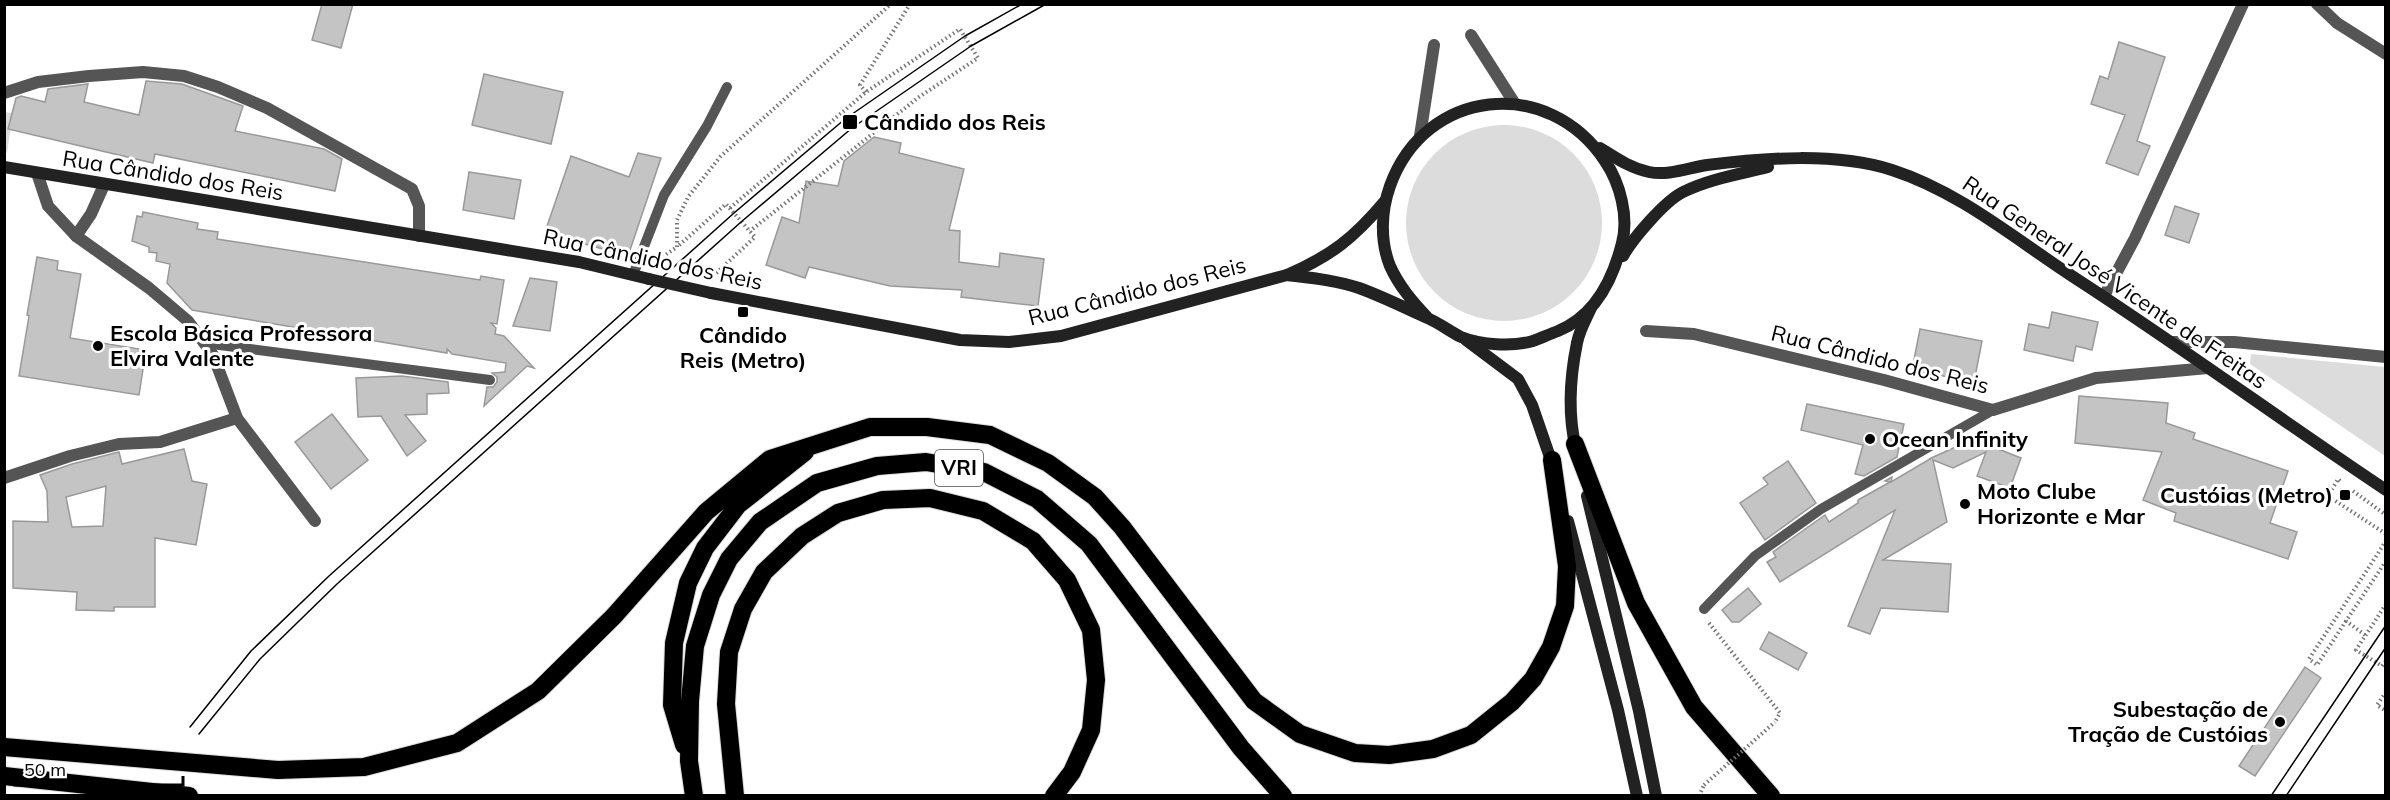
<svg xmlns="http://www.w3.org/2000/svg" width="2390" height="800" font-family="Mulish,sans-serif">
  <rect width="100%" height="100%" fill="#fff"/>
  <!-- green -->
  <g fill="#dcdcdc">
    <polygon points="4,112 13,113 7,153 5,152"/>
    <circle cx="1504" cy="223" r="98"/>
    <polygon points="2251,354 2385,367 2385,456 2250,364"/>
  </g>
  <!-- building -->
  <g fill="#c4c4c4" stroke="#999" stroke-width="1.5" fill-rule="evenodd">
    <polygon points="322,4 353,4 341,48 312,40"/>
    <polygon points="2119,42 2165,57 2137,141 2150,146 2138,175 2106,163 2125,115 2091,104 2100,76 2108,79"/>
    <polygon points="484,74 563,92 551,144 472,125"/>
    <polygon points="146,81 182,84 243,106 235,131 324,149 342,159 335,191 155,154 153,163 8,129 16,98 21,96 45,102 48,89 88,84 84,102 139,115"/>
    <polygon points="874,137 901,143 899,153 964,169 949,230 960,231 959,262 999,267 1000,253 1044,259 1038,306 961,297 962,290 890,286 809,267 805,278 766,265 782,217 799,223 806,181 838,186 844,161"/>
    <polygon points="638,153 661,158 628,256 574,241 573,244 543,238 571,156 629,177"/>
    <polygon points="469,172 521,180 514,219 463,210"/>
    <polygon points="2175,206 2199,214 2189,243 2165,235"/>
    <polygon points="143,212 198,223 197,229 218,232 217,239 480,280 481,276 504,280 497,324 491,323 496,328 495,334 504,336 534,368 527,366 484,406 487,387 493,387 497,382 497,377 492,373 505,372 506,363 452,354 447,349 447,353 192,310 167,283 170,264 156,261 157,253 149,252 149,247 132,241 137,216 142,217"/>
    <polygon points="37,257 58,261 57,270 81,274 70,338 146,350 139,395 19,376 29,316 27,315"/>
    <polygon points="530,278 557,282 550,331 513,326"/>
    <polygon points="2052,312 2098,322 2092,350 2076,346 2073,361 2024,350 2029,324 2049,328"/>
    <polygon points="1920,329 1982,341 1974,382 1912,370"/>
    <polygon points="402,376 448,382 449,393 427,394 427,414 405,415 426,441 407,456 381,416 358,417 356,378"/>
    <polygon points="2079,396 2168,403 2166,423 2195,433 2193,439 2288,471 2270,523 2297,532 2288,559 2174,521 2176,513 2143,500 2162,452 2075,443"/>
    <polygon points="1807,404 1904,424 1897,457 1864,476 1855,474 1863,445 1801,430"/>
    <polygon points="332,414 368,460 331,489 295,442"/>
    <polygon points="1973,439 2021,458 2010,488 1977,476 1986,452 1953,468 1933,460 1947,522 1883,560 1951,564 1948,612 1881,608 1870,634 1848,626 1895,510 1780,582 1767,562 1776,557 1773,552 1825,515 1829,522 1858,503 1858,500 1890,482 1885,481 1892,477 1891,482 1930,459 1929,459"/>
    <path d="M 184,449 L 192,481 L 207,484 L 196,545 L 155,538 L 155,607 L 114,607 L 114,611 L 76,610 L 77,592 L 13,588 L 13,521 L 48,522 L 47,491 L 40,475 L 72,464 L 119,452 L 122,464 ZM 106,486 L 103,526 L 72,527 L 66,497 Z"/>
    <polygon points="1788,461 1816,503 1765,540 1740,503 1768,484 1763,478"/>
    <polygon points="1748,588 1761,604 1739,622 1732,622 1722,610"/>
    <polygon points="1769,632 1807,653 1798,670 1760,649"/>
    <polygon points="2305,667 2321,678 2255,776 2239,766"/>
  </g>
  <g fill="none" stroke-linecap="round" stroke-linejoin="round">
    <defs>
      <g id="highway">
        <polyline points="1575,444 1636,603 1694,707 1771,796"/>
        <polyline points="684,745 672,705 674,643 688,583 705,548 738,505 805,452"/>
        <polyline points="4,747 278,770 364,767 457,743 538,691 614,616 706,512 770,459 870,427 927,427 990,435 1048,463 1095,497 1122,527 1254,701 1300,734 1355,753 1389,755 1433,749 1471,735 1512,702 1533,679 1551,647 1565,606 1567,566 1552,460"/>
        <polyline points="4,776 189,796"/>
        <polyline points="694,796 689,761 690,701 695,646 711,595 729,559 760,522 817,483 877,466 926,462 984,472 1037,499 1089,544 1241,748 1283,796"/>
        <polyline points="735,796 726,704 729,652 743,609 764,572 802,536 838,513 883,500 930,498 983,511 1033,541 1067,580 1091,630 1096,680 1091,730 1072,772 1054,796"/>
      </g>
    </defs>
    <!-- highway casing -->
    <use href="#highway" stroke="#dbdbdb" stroke-width="20"/>
    <!-- path -->
    <g stroke="#777" stroke-width="4" stroke-dasharray="1.5 3" stroke-linecap="butt">
      <polyline points="866,92 860,85 910,4"/>
      <polyline points="730,208 866,92 960,29 978,58 919,97 750,231"/>
      <polyline points="655,262 677,247"/>
      <polyline points="713,276 755,237 726,204 677,247 677,220 688,197 720,157 891,4"/>
      <polyline points="2340,481 2338,479 2328,496 2386,534"/>
      <polyline points="2353,491 2386,515"/>
      <polyline points="2386,604 2356,650 2382,666 2386,661"/>
      <polyline points="2346,621 2317,665 2309,659 2386,541"/>
      <polyline points="1709,623 1780,713 1775,722"/>
      <polyline points="2365,635 2346,621 2386,561"/>
      <polyline points="2386,692 2377,705 2386,711"/>
      <polyline points="1699,796 1704,785"/>
    </g>
    <!-- lane -->
    <g stroke="#555" stroke-width="10">
      <polyline points="633,275 664,195 707,126 727,87"/>
      <polyline points="204,343 490,380"/>
      <polyline points="1704,609 1755,556 1821,509 1993,410"/>
    </g>
    <!-- street -->
    <g stroke="#555" stroke-width="12">
      <polyline points="2317,4 2337,23 2386,54"/>
      <polyline points="1471,35 1515,104"/>
      <polyline points="4,93 38,82 89,76 143,72 184,76 218,87 267,108 412,189 419,206 419,236"/>
      <polyline points="1420,136 1434,45"/>
      <polyline points="37,173 48,206 76,236 149,288 188,321 213,355 237,418 315,521"/>
      <polyline points="76,236 91,214 104,185"/>
      <polyline points="2104,296 2135,238 2243,4"/>
      <polyline points="1646,331 1694,334 1884,380 1993,410 2096,378 2208,368"/>
      <polyline points="2172,342 2234,342 2386,357"/>
      <polyline points="4,478 70,456 119,444 160,442 237,418"/>
    </g>
    <!-- secondary -->
    <g stroke="#222" stroke-width="12">
      <path d="M 1600,148 C 1616,158 1630,168 1649,172 C 1668,176 1688,168 1707,165 C 1765,158 1835,152 1892,170 C 1960,192 2015,239 2075,278 C 2180,346 2281,420 2386,490"/>
      <polyline points="4,167 579,262 649,279"/>
      <path d="M 1623,256 C 1633,238 1665,201 1683,192 C 1709,179 1740,174 1768,167"/>
      <path d="M 1287,275 C 1312,278 1335,280 1359,288 C 1381,296 1404,307 1425,317 C 1438,322 1449,331 1461,337 C 1481,345 1512,347 1533,341 C 1541,338 1550,334 1558,331 C 1595,316 1613,279 1622,243 C 1629,217 1620,183 1605,161 C 1548,75 1425,88 1390,186 C 1381,211 1380,241 1390,266 C 1399,286 1412,301 1427,317"/>
      <path d="M 711,293 L 960,340 L 1009,342 L 1061,336 L 1287,275 C 1331,256 1354,238 1385,201"/>
      <polyline points="1466,340 1518,379 1532,405 1553,466"/>
      <path d="M 1576,449 C 1568,416 1570,377 1577,343 C 1579,331 1586,319 1591,308"/>
      <polyline points="1587,496 1639,711 1656,796"/>
      <polyline points="1568,521 1618,710 1637,796"/>
    </g>
    <!-- highway -->
    <use href="#highway" stroke="#000" stroke-width="18"/>
    <!-- tram -->
    <g stroke="#000" stroke-width="1.5">
      <polyline points="190,727 251,651 329,576 734,213 845,119 965,36 1022,4"/>
      <polyline points="199,734 260,659 337,584 741,222 852,128 971,46 1046,4"/>
      <polyline points="2271,796 2386,625"/>
      <polyline points="2286,796 2386,647"/>
    </g>
    <!-- path-bridge -->
    <polyline stroke="#777" stroke-width="4" stroke-dasharray="1.5 3" stroke-linecap="butt" points="1704,785 1775,722"/>
    <!-- secondary-bridge -->
    <polyline stroke="#222" stroke-width="12" points="649,279 711,293"/>
  </g>
  <!-- markers -->
  <g fill="#000" stroke="#fff" stroke-width="2">
    <rect x="842" y="114" width="16" height="16" rx="3"/>
    <rect x="737" y="306" width="12" height="12" rx="3"/>
    <circle cx="98" cy="346" r="6"/>
    <circle cx="1870" cy="439" r="6"/>
    <rect x="2339" y="489" width="12" height="12" rx="3"/>
    <circle cx="1965" cy="504" r="6"/>
    <circle cx="2280" cy="722" r="6"/>
  </g>
  <g text-anchor="middle" stroke-width="6" stroke-linejoin="round" paint-order="stroke">
    <!-- shield labels -->
    <rect fill="#fff" stroke="#4c4c4c" stroke-width="1.5" x="935" y="450" width="48" height="36" rx="4.5"/>
    <g font-size="21" font-weight="bold" fill="#000">
      <text x="959" y="475">VRI</text>
    </g>
    <!-- poi labels -->
    <g font-size="22" font-weight="bold" fill="#000" stroke="#fff" text-anchor="start">
      <text x="864" y="130">Cândido dos Reis</text>
      <text x="110" y="341">Escola Básica Professora<tspan x="110" dy="25">Elvira Valente</tspan></text>
      <text x="743" y="343" text-anchor="middle">Cândido<tspan x="743" dy="25">Reis (Metro)</tspan></text>
      <text x="1882" y="447">Ocean Infinity</text>
      <text x="1977" y="499">Moto Clube<tspan x="1977" dy="25">Horizonte e Mar</tspan></text>
      <text x="2333" y="503" text-anchor="end">Custóias (Metro)</text>
      <text x="2268" y="717" text-anchor="end">Subestação de<tspan x="2268" dy="25">Tração de Custóias</tspan></text>
    </g>
    <!-- street labels -->
    <g font-size="22" fill="#000" stroke="#fff">
      <text transform="translate(173 175) rotate(9)" y="8">Rua Cândido dos Reis</text>
      <text transform="translate(653 259) rotate(12)" y="8">Rua Cândido dos Reis</text>
      <text transform="translate(2115 282) rotate(34)" y="8">Rua General José Vicente de Freitas</text>
      <text transform="translate(1137 291) rotate(-14)" y="8">Rua Cândido dos Reis</text>
      <text transform="translate(1880 359) rotate(14)" y="8">Rua Cândido dos Reis</text>
    </g>
  </g>
  <!-- border -->
  <rect width="2390" height="800" fill="none" stroke="#000000" stroke-width="12"/>
  <!-- scale -->
  <path d="M15 776v9h168v-9" fill="none" stroke="#000000" stroke-width="3"/>
  <text x="24" y="776" font-size="18" fill="#000000" stroke="#ffffff" stroke-width="4.5" paint-order="stroke">50 m</text>
</svg>
